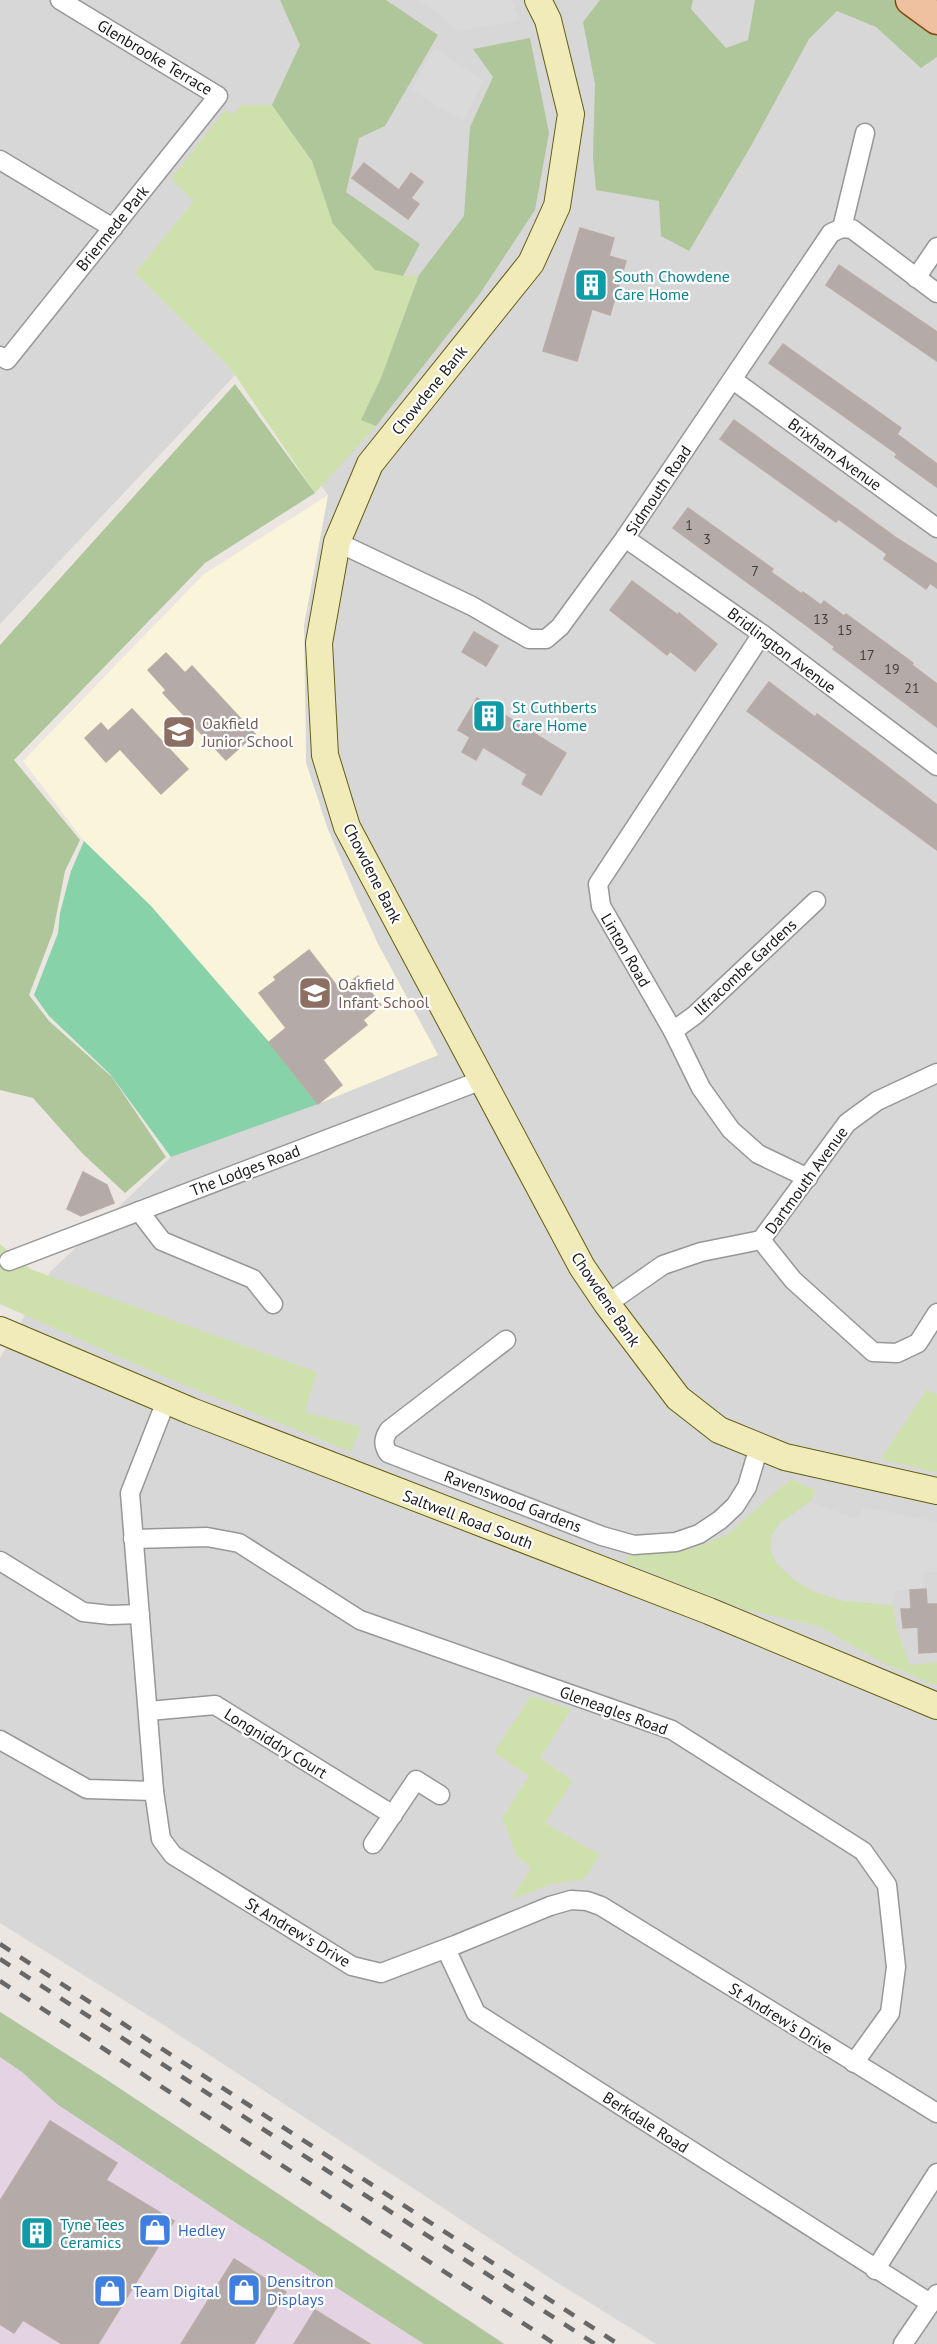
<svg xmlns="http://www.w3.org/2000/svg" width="937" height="2344" font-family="'PT Sans',sans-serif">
  <rect width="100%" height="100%" fill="#ebe6e1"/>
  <!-- residential -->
  <polygon fill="#d8d7d8" points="0,0 937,0 937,2344 656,2344 553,2280 162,2024 0,1923 0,1358 50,1272 171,1157 438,1055 377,943 357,898 327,827 306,763 304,625 328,495 239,371 0,624"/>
  <!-- industrial -->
  <polygon fill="#e3d3e3" points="0,2012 104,2078 505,2344 0,2344"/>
  <!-- education -->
  <polygon fill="#faf5da" points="328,495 304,625 306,763 327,827 357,898 378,944 438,1055 318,1104 269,1042 151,906 84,841 23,761 203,575"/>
  <!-- grass -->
  <g fill="#cee0ab">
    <polygon points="241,105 272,105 312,161 334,225 403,276 419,275 381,378 361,420 376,426 315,493 231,369 135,273 194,201 171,179 225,110 234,114"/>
    <polygon points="0,1244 30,1269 317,1372 305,1412 361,1427 351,1452 165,1377 0,1304"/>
    <polygon points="927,1389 937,1395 937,1473 881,1459"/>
    <polygon points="791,1479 816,1491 810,1502 780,1523 878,1604 893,1605 897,1630 910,1665 937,1662 937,1685 932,1684 881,1662 819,1626 747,1610 625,1562 627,1556 692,1549 728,1534"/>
    <polygon points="531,1696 571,1709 540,1758 573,1781 545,1823 600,1855 584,1879 551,1884 511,1900 531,1868 517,1856 502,1818 529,1776 494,1752"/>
  </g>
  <!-- forest -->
  <g fill="#aec69a">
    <polygon points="280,0 386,0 438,35 385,126 359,138 346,192 420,244 403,276 375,270 333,224 312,161 272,105 300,45"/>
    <polygon points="600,0 693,0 691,9 726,48 748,40 755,0 893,0 937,29 937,57 921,68 876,27 837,11 809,39 751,146 689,251 661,236 659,201 596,190 593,157 595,84 583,22"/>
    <polygon points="530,38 549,133 535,210 479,295 376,426 361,420 381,378 419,275 464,216 470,127 493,77 473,49"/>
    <polygon points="235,384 315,493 205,563 14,760 80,840 65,871 53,932 29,995 49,1021 112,1077 166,1157 125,1193 82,1153 33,1098 0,1090 0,645"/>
    <polygon points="0,2012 104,2078 504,2344 424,2344 224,2215 57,2104 22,2072 0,2057"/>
  </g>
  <!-- pitch -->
  <polygon fill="#87d2a9" points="84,841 151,906 269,1042 318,1104 171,1157 110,1074 49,1016 34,995 58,933 60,913 71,871"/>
  <!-- parking -->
  <g fill="#dadada">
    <polygon points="420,0 511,0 520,20 460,31"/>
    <polygon points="435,48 484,80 463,121 411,90"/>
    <polygon points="810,1502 857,1519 864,1507 937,1522 937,1572 923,1573 925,1588 893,1591 893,1605 844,1601 817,1593 795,1581 776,1563 770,1549 772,1535 780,1523"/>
  </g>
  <!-- building -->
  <g fill="#b4aaa7" stroke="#bbaba5" stroke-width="1.5">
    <polygon points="364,163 399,190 411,173 423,182 411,198 419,204 408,219 352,178"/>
    <polygon points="580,228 614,238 609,256 626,261 610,315 592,309 577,361 543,351"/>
    <polygon points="839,265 937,332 937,361 826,285"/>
    <polygon points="783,344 901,428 897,434 937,464 937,487 895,457 897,454 769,363"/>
    <polygon points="734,420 898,539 937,564 937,588 930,583 926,589 884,559 887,554 838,519 836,522 720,439"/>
    <polygon points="688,508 773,569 771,572 802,594 803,592 821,605 824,601 844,616 846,614 913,663 912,665 937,684 937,727 833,649 835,647 803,623 673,528"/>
    <polygon points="632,581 678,615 679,613 717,644 695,671 670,651 667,655 610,610"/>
    <polygon points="474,632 498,646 486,666 462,652"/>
    <polygon points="166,653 185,673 192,666 255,734 226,760 163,693 166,690 148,670"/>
    <polygon points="769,682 815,717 817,714 863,748 937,805 937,850 747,711"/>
    <polygon points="477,698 566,753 541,795 522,784 527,774 483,747 476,760 462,752 470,737 458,730"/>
    <polygon points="132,709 188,769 161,794 120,749 106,762 85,738 101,723 108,731"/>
    <polygon points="309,950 340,990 358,976 381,1005 363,1020 367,1025 323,1060 342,1085 318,1104 269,1042 286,1028 259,993 276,980 274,977"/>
    <polygon points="83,1172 107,1185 114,1203 81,1216 67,1209"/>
    <polygon points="926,1589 927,1604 937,1604 937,1652 919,1653 918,1627 903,1628 901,1609 911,1609 910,1590"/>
    <polygon points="50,2121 117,2163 106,2180 174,2221 98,2344 62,2344 23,2320 14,2333 0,2324 0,2201"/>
    <polygon points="234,2259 286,2292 254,2344 181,2344"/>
    <polygon points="315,2310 370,2344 294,2344"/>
  </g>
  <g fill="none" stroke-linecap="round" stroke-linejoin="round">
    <defs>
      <g id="street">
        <polyline points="0,160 113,228"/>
        <polyline points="842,228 852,229 937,293"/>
        <polyline points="916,278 937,247"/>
        <polyline points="0,356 7,360 218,96 60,0"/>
        <polyline points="733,380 937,528"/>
        <polyline points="625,538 762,634 937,766"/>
        <polyline points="337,542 472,606 529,639 546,639 560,627 625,538 831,233 842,228 865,133"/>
        <polyline points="762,634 598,884 601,906 673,1031 701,1088 731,1130 758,1154 808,1178"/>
        <polyline points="673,1031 695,1015 816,901"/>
        <polyline points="139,1211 162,1241 253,1279 273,1304"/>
        <polyline points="761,1240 793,1280 873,1352 897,1353 918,1343 937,1313"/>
        <polyline points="9,1261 482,1080"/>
        <polyline points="607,1304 663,1265 701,1252 761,1240 847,1123 877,1101 937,1073"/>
        <path d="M 506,1340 L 389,1430 C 383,1439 383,1444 388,1453 L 602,1536 L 634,1545 L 676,1542 L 699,1534 L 720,1520 L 735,1506 L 747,1487 L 759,1447"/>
        <polyline points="166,1401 130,1493 154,1791 161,1839 173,1855 352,1966 381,1973 455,1945 550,1906 571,1900 587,1901 601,1906 937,2113"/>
        <polyline points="133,1539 207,1537 239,1543 360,1620 672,1730 863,1851 887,1885 896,1967 890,2013 854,2063"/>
        <polyline points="0,1561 83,1612 110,1615 140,1614"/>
        <polyline points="149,1711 215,1705 393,1815"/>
        <polyline points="0,1740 87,1789 154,1791"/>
        <polyline points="373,1844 416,1780 440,1795"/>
        <polyline points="446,1949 476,2013 930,2303"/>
        <polyline points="875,2270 937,2173"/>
        <polyline points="903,2344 937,2294"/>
      </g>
      <g id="secondary">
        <polyline points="538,0 548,20 571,114 557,206 531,263 370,464 337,542 319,643 325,755 347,827 582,1267 607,1304 678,1398 719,1430 785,1457 937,1491"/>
        <polyline points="0,1330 191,1411 709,1611 937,1706"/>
      </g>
      <polyline id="primary" points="911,0 937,19"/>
    </defs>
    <!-- street casing -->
    <use href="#street" stroke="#979797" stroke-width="21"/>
    <!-- secondary casing -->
    <use href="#secondary" stroke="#625e10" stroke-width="28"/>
    <!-- primary casing -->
    <use href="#primary" stroke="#814910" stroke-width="33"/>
    <!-- street -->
    <use href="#street" stroke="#fff" stroke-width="18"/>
    <!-- secondary -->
    <use href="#secondary" stroke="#f1ebb9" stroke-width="26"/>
    <!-- primary -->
    <use href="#primary" stroke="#f0c1a1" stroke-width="30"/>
    <!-- rail -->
    <g stroke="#686868" stroke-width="4.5" stroke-dasharray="12 12" stroke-linecap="butt">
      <polyline points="0,1944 618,2344"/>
      <polyline points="0,1959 595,2344"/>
      <polyline points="0,1981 555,2344"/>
    </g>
  </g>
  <!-- icons -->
  <defs>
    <symbol id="building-square" viewBox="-11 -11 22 22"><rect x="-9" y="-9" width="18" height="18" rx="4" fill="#0f9aa8" stroke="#fff"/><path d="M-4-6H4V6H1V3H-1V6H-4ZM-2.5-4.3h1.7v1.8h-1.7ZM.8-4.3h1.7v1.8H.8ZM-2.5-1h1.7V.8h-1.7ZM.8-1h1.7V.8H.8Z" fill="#fff"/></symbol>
    <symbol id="school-square" viewBox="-11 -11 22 22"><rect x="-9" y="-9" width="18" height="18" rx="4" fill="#8d6e63" stroke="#fff"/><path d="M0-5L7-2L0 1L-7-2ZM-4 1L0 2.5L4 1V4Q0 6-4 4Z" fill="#fff"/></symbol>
    <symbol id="shop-square" viewBox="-11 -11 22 22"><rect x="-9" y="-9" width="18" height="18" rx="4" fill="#3f7fe0" stroke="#fff"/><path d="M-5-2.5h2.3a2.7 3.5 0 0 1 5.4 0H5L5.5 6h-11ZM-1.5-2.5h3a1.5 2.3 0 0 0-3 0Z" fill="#fff"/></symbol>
  </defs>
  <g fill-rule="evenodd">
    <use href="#building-square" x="572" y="266" width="38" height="38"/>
    <use href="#building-square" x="470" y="697" width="38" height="38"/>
    <use href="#school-square" x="160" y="713" width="38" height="38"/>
    <use href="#school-square" x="296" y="974" width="38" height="38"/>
    <use href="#shop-square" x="136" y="2211" width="38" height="38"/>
    <use href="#building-square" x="18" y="2214" width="38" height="38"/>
    <use href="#shop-square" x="225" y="2271" width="38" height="38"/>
    <use href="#shop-square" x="91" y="2272" width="38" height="38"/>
  </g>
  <g text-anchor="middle" stroke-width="4.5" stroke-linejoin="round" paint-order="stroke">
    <!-- number labels -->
    <g font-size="14" fill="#403e3d">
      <text x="689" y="530">1</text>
      <text x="707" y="544">3</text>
      <text x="755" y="576">7</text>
      <text x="821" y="624">13</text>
      <text x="845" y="635">15</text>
      <text x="867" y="660">17</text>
      <text x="892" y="674">19</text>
      <text x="912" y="693">21</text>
    </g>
    <!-- street labels -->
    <g font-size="16" fill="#1a1a1a" stroke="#fff">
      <text transform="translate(155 57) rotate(31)" y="6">Glenbrooke Terrace</text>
      <text transform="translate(112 228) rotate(-51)" y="6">Briermede Park</text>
      <text transform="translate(429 390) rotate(-51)" y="6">Chowdene Bank</text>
      <text transform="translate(835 454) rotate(36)" y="6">Brixham Avenue</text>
      <text transform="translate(658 490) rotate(-56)" y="6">Sidmouth Road</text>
      <text transform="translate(782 650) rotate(37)" y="6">Bridlington Avenue</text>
      <text transform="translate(373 873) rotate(63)" y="6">Chowdene Bank</text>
      <text transform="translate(626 950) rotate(60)" y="6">Linton Road</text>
      <text transform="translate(745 967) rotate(-43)" y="6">Ilfracombe Gardens</text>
      <text transform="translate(245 1170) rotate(-21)" y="6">The Lodges Road</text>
      <text transform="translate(806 1180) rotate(-54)" y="6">Dartmouth Avenue</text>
      <text transform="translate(606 1299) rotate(56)" y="6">Chowdene Bank</text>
      <text transform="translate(513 1501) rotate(21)" y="6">Ravenswood Gardens</text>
      <text transform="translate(468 1519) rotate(21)" y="6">Saltwell Road South</text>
      <text transform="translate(614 1710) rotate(20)" y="6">Gleneagles Road</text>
      <text transform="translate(276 1743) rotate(32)" y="6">Longniddry Court</text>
      <text transform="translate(298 1932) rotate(31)" y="6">St Andrew's Drive</text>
      <text transform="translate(781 2018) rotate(32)" y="6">St Andrew's Drive</text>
      <text transform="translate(646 2122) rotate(33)" y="6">Berkdale Road</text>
    </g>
    <!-- culture labels -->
    <g font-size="16" fill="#0d838f" stroke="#fff" text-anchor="start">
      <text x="614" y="282">South Chowdene<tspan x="614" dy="18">Care Home</tspan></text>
      <text x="512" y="713">St Cuthberts<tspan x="512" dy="18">Care Home</tspan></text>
      <text x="60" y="2230">Tyne Tees<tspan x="60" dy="18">Ceramics</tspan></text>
    </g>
    <!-- education labels -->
    <g font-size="16" fill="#785e54" stroke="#fff" text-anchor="start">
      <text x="202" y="729">Oakfield<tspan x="202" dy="18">Junior School</tspan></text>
      <text x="338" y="990">Oakfield<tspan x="338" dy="18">Infant School</tspan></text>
    </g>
    <!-- shop labels -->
    <g font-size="16" fill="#366cbe" stroke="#fff" text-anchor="start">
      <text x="178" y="2236">Hedley</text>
      <text x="267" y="2287">Densitron<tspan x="267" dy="18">Displays</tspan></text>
      <text x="133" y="2297">Team Digital</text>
    </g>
  </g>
</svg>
